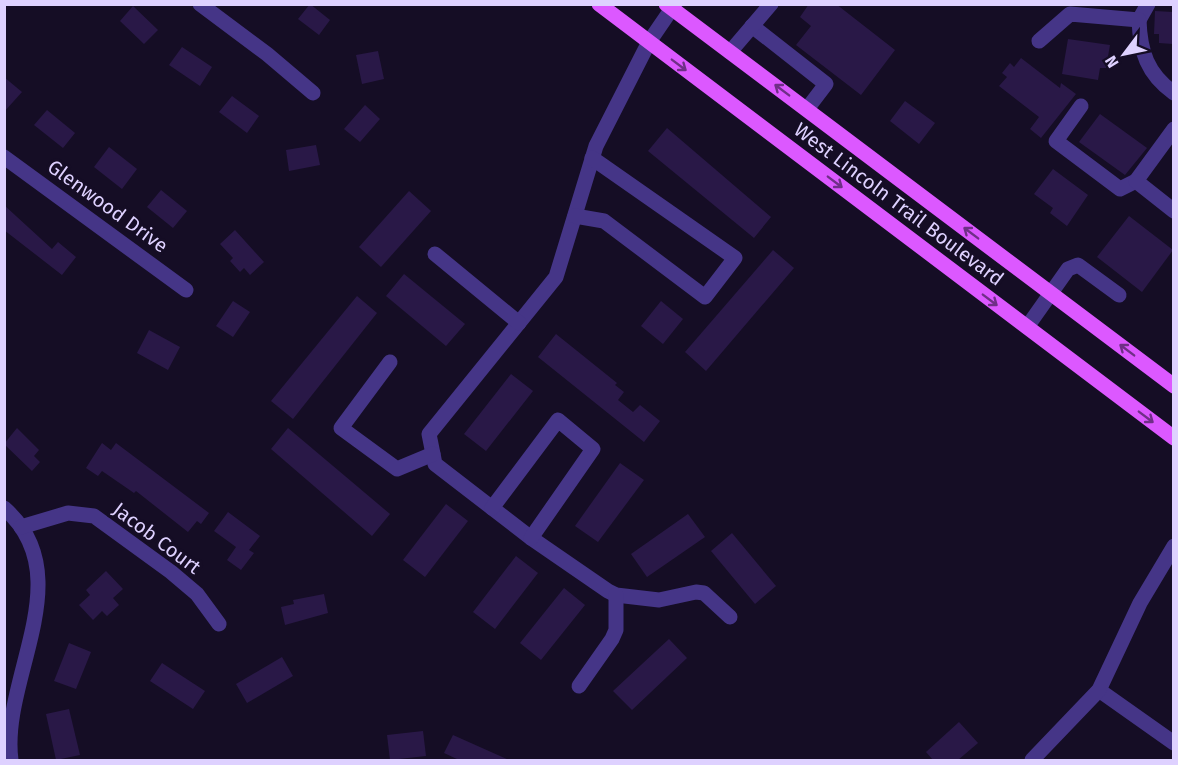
<svg xmlns="http://www.w3.org/2000/svg" width="1178" height="765" font-family="'Fira Sans',sans-serif">
  <rect width="100%" height="100%" fill="#150d25"/>
  <!-- building -->
  <g fill="#291847">
    <polygon points="310,4 330,20 319,35 298,19"/>
    <polygon points="809,4 836,4 895,50 861,95 796,45 811,26 800,17"/>
    <polygon points="133,6 158,30 144,44 120,21"/>
    <polygon points="1155,11 1173,12 1173,44 1159,43 1159,34 1154,34"/>
    <polygon points="1068,39 1110,45 1106,68 1100,68 1098,80 1062,74"/>
    <polygon points="182,47 212,67 200,86 169,65"/>
    <polygon points="378,51 384,79 362,84 356,55"/>
    <polygon points="1021,58 1060,88 1061,83 1076,94 1041,138 1030,129 1039,117 999,86 1007,77 1002,73 1010,63 1014,67"/>
    <polygon points="4,77 22,92 4,112"/>
    <polygon points="232,96 259,116 247,133 219,112"/>
    <polygon points="905,101 935,123 919,144 890,121"/>
    <polygon points="365,105 380,119 360,142 344,129"/>
    <polygon points="47,110 75,133 63,148 34,125"/>
    <polygon points="1100,114 1147,148 1125,175 1079,142"/>
    <polygon points="667,128 771,217 754,238 648,151"/>
    <polygon points="316,145 320,165 289,171 286,150"/>
    <polygon points="109,147 137,169 122,189 94,167"/>
    <polygon points="1053,169 1088,195 1067,226 1050,213 1053,208 1034,194"/>
    <polygon points="161,190 187,211 173,228 147,207"/>
    <polygon points="409,191 431,211 381,267 359,247"/>
    <polygon points="4,205 52,249 58,242 76,257 62,275 4,230"/>
    <polygon points="1129,216 1173,250 1142,292 1097,257"/>
    <polygon points="235,230 264,262 250,275 244,268 240,272 230,261 233,258 220,244"/>
    <polygon points="773,250 794,268 706,371 685,352"/>
    <polygon points="404,274 465,324 446,346 386,296"/>
    <polygon points="357,296 377,313 293,419 271,401"/>
    <polygon points="233,301 250,312 233,337 216,326"/>
    <polygon points="661,301 683,319 663,344 641,326"/>
    <polygon points="149,330 180,347 168,370 137,353"/>
    <polygon points="556,334 617,383 615,385 624,392 618,400 633,412 640,405 660,421 644,442 538,357"/>
    <polygon points="511,374 533,391 486,451 464,434"/>
    <polygon points="17,428 39,450 34,456 40,462 32,471 4,444"/>
    <polygon points="288,428 390,514 372,536 271,449"/>
    <polygon points="102,443 111,450 116,443 209,513 201,524 197,521 188,532 136,491 134,493 102,471 98,476 86,468"/>
    <polygon points="620,463 644,480 598,542 575,526"/>
    <polygon points="446,504 468,521 425,577 403,560"/>
    <polygon points="228,512 260,536 249,550 254,553 241,570 227,560 236,547 214,531"/>
    <polygon points="688,514 705,537 647,577 631,554"/>
    <polygon points="732,533 776,586 755,604 711,551"/>
    <polygon points="516,556 538,573 495,629 473,612"/>
    <polygon points="106,571 123,589 113,598 119,605 107,616 102,611 93,620 79,605 90,595 86,590"/>
    <polygon points="564,588 585,605 541,660 520,643"/>
    <polygon points="324,594 328,613 285,625 281,607 294,604 293,600"/>
    <polygon points="669,639 687,658 632,710 613,691"/>
    <polygon points="69,643 91,652 76,689 54,681"/>
    <polygon points="282,657 293,676 247,703 236,684"/>
    <polygon points="162,663 205,691 193,709 150,681"/>
    <polygon points="69,709 80,755 56,760 46,714"/>
    <polygon points="959,722 978,743 958,760 933,760 926,752"/>
    <polygon points="423,731 426,756 390,760 387,735"/>
    <polygon points="453,735 509,760 459,760 444,753"/>
  </g>
  <g fill="none" stroke-linecap="round" stroke-linejoin="round">
    <!-- minor -->
    <g stroke="#453587" stroke-width="15">
      <polyline points="200,4 267,54 313,93"/>
      <polyline points="675,4 649,42 596,146 556,277 429,434 435,464 531,538 608,591 616,595 659,600 696,592 704,593 730,617"/>
      <polyline points="1139,20 1148,4"/>
      <polyline points="752,26 826,84 807,109"/>
      <path d="M 1039,41 L 1070,14 L 1139,20 C 1140,51 1147,74 1174,93"/>
      <polyline points="730,52 771,4"/>
      <polyline points="1081,106 1056,141 1120,189 1136,181"/>
      <polyline points="1174,129 1136,181 1174,211"/>
      <polyline points="4,157 186,290"/>
      <polyline points="575,216 604,221 705,297 735,258 592,158"/>
      <polyline points="435,254 519,323"/>
      <polyline points="1027,327 1068,269 1078,265 1119,295"/>
      <polyline points="390,362 341,428 397,469 433,454"/>
      <path d="M 4,508 C 82,576 0,679 11,760"/>
      <polyline points="492,508 558,420 593,449 531,538"/>
      <polyline points="21,527 68,513 94,516 171,572 197,594 219,624"/>
      <polyline points="579,686 612,639 616,630 616,595"/>
      <polyline points="1099,690 1174,743"/>
      <polyline points="1032,760 1099,690 1140,603 1174,546"/>
    </g>
    <!-- major -->
    <g stroke="#dc58ff" stroke-width="15">
      <polyline points="599,4 1174,438"/>
      <polyline points="666,4 1174,386"/>
    </g>
  </g>
  <!-- one-way arrows -->
  <defs><path id="oneway-shaft" d="M-6 0H5M1.5-3L5.5 0L1.5 3" fill="none" stroke-width="1.6" stroke-linecap="round" stroke-linejoin="round" transform="scale(1.5)"/></defs>
  <g stroke="#6f2f87">
    <use href="#oneway-shaft" transform="translate(679 65) rotate(37)"/>
    <use href="#oneway-shaft" transform="translate(782 90) rotate(-143)"/>
    <use href="#oneway-shaft" transform="translate(835 182) rotate(37)"/>
    <use href="#oneway-shaft" transform="translate(971 233) rotate(-143)"/>
    <use href="#oneway-shaft" transform="translate(990 300) rotate(37)"/>
    <use href="#oneway-shaft" transform="translate(1127 350) rotate(-143)"/>
    <use href="#oneway-shaft" transform="translate(1146 417) rotate(37)"/>
  </g>
  <g text-anchor="middle" stroke-width="6" stroke-linejoin="round" paint-order="stroke">
    <!-- street labels -->
    <g font-size="20" fill="#ded1ff" stroke="#150d25">
      <text transform="translate(899 204) rotate(37)" y="7">West Lincoln Trail Boulevard</text>
      <text transform="translate(108 206) rotate(36)" y="7">Glenwood Drive</text>
      <text transform="translate(157 538) rotate(37)" y="7">Jacob Court</text>
    </g>
  </g>
  <!-- border -->
  <rect width="1178" height="765" fill="none" stroke="#ded1ff" stroke-width="12"/>
  <!-- north arrow -->
  <g transform="translate(1124 54) rotate(238)" stroke="#150d25" stroke-width="4.5" paint-order="stroke">
  <path d="M0-4.5L10 22L0 15L-10 22Z" fill="#ded1ff"/>
  <text y="-9" font-size="16" font-weight="bold" text-anchor="middle" fill="#ded1ff">N</text>
  </g>
</svg>
